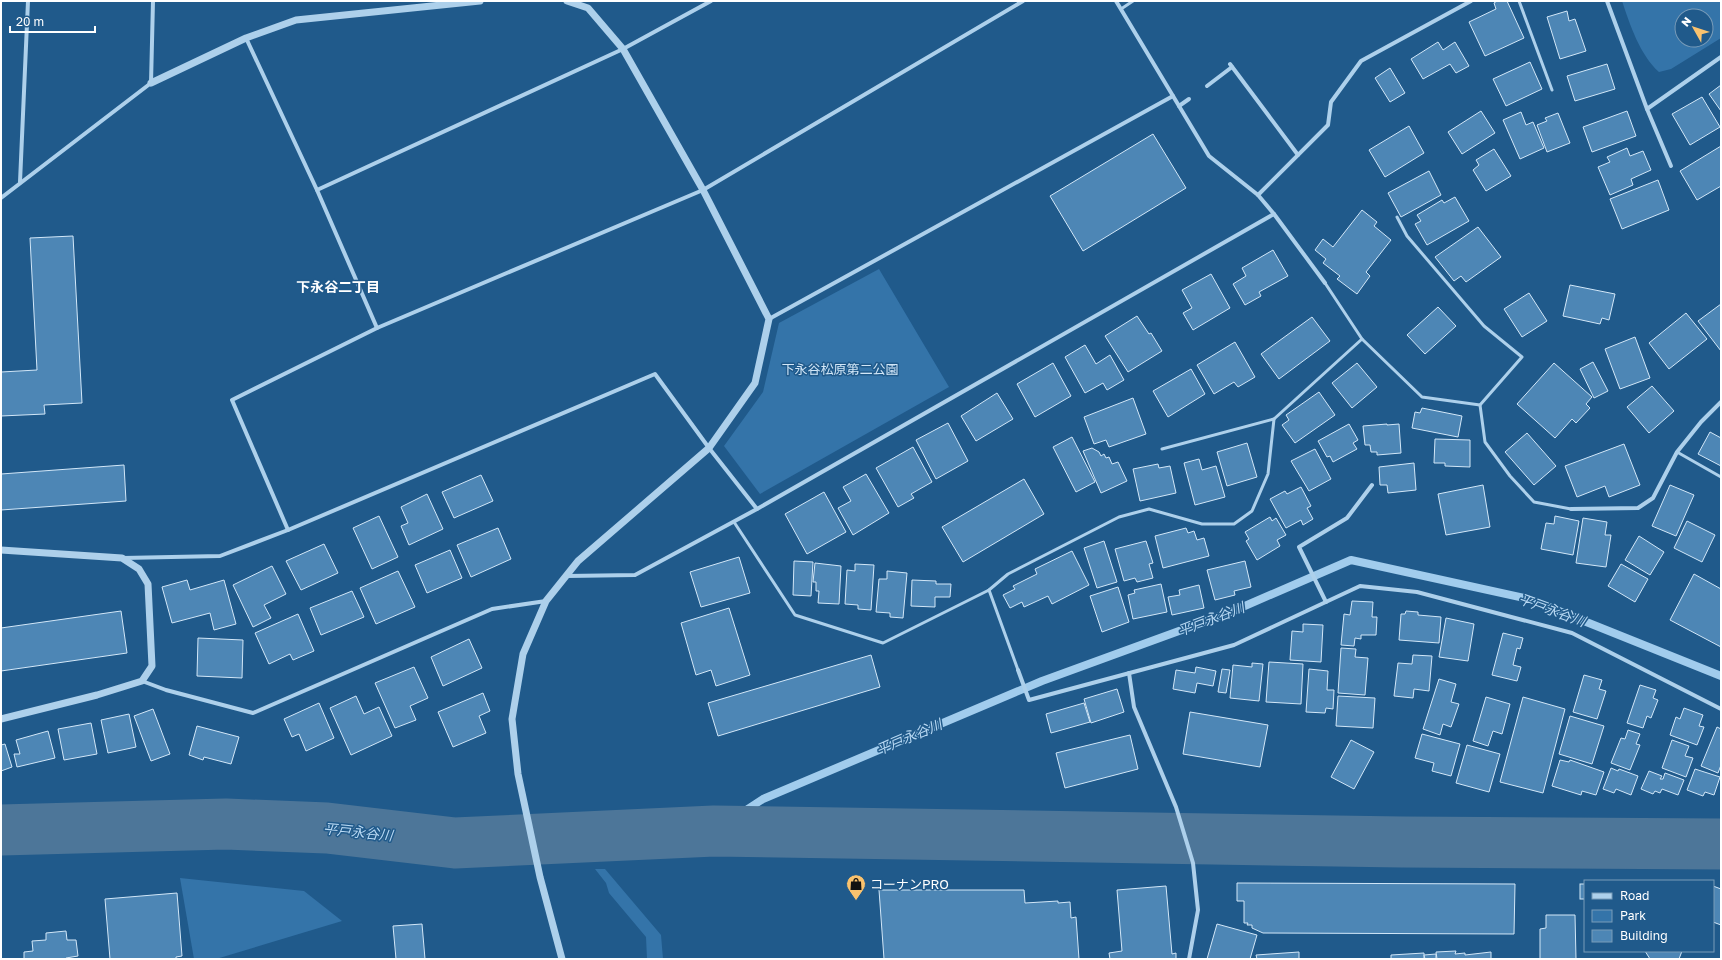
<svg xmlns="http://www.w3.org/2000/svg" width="1722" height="960" font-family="'Golos Text','Noto Sans JP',sans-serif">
  <rect width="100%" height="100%" fill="#205a8b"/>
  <!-- green -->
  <g fill="#3474a9" fill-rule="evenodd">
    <path d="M 1622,1 L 1721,1 L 1721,38 L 1671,69 L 1659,72 C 1640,55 1630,25 1622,1 ZM 1682,16 L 1706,16 L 1706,40 L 1682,40 Z"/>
    <polygon points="879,269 949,387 760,494 724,446 763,392 779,323"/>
    <polygon points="595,869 605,869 661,935 663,959 647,959 646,937 609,893 606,883"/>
    <polygon points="180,878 304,891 342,921 216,959 194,959"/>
  </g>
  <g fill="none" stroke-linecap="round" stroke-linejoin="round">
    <!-- stream -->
    <polyline stroke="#a1cced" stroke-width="8" points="714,831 763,799 1042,681 1231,612 1351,560 1529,599 1721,676"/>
    <!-- river -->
    <polyline stroke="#4d7699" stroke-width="51" points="1,830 226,824 327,828 455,843 714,831 1402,842 1721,844"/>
  </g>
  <!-- building -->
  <g fill="#4d86b5" stroke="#d2e7f8">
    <polygon points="1497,1 1507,1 1524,38 1485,56 1469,22 1496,9 1494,3"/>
    <polygon points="1567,11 1569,21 1575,19 1586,51 1560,59 1547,17"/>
    <polygon points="1438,42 1443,50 1455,42 1469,66 1456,73 1450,64 1423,79 1411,59"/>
    <polygon points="1530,62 1542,89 1506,106 1493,79"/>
    <polygon points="1607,64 1615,89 1575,101 1567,76"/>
    <polygon points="1390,68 1405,93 1390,102 1375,78"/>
    <polygon points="1721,85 1721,111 1709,94"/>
    <polygon points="1702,97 1720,127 1690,145 1672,114"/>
    <polygon points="1481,111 1495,133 1462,154 1448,132"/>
    <polygon points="1627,111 1636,136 1592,152 1583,127"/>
    <polygon points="1521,112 1526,125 1533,122 1544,148 1520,159 1503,120"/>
    <polygon points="1558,113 1570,143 1547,152 1537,125 1547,121 1545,118"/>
    <polygon points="1409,126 1424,153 1385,177 1369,150"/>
    <polygon points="1153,134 1186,188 1083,251 1050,196"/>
    <polygon points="1721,146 1721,186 1697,200 1680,171"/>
    <polygon points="1627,148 1630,156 1643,151 1651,170 1631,179 1633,185 1610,195 1598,167 1610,162 1607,157"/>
    <polygon points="1494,149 1511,176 1486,191 1473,170 1479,165 1476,160"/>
    <polygon points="1429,171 1441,195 1401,217 1388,193"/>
    <polygon points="1658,180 1669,210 1622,229 1610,199"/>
    <polygon points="1455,197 1469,221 1427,245 1415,224 1421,221 1417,215 1442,200 1444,203"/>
    <polygon points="1362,210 1377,222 1374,226 1391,240 1366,272 1370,276 1357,294 1337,279 1340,276 1323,263 1326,259 1315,250 1323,239 1333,247"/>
    <polygon points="1478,227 1501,257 1466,282 1461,276 1454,281 1435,257"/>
    <polygon points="73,236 82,403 44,405 45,414 1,416 1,372 37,370 30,238"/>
    <polygon points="1273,250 1288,276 1259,292 1261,296 1245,305 1233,284 1246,276 1242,268"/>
    <polygon points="1211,274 1230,308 1193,330 1183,313 1192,308 1182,290"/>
    <polygon points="1570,285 1615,294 1609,320 1602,318 1600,324 1563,316"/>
    <polygon points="1529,293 1547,321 1522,337 1504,309"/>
    <polygon points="1721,304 1721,351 1698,321"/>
    <polygon points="1438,307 1456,326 1425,354 1407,335"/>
    <polygon points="1686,313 1707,339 1669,369 1649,343"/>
    <polygon points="1137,316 1149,334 1151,333 1162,351 1128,372 1105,336"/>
    <polygon points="1312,317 1330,341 1279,379 1261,354"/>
    <polygon points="1635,337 1650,378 1620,389 1605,349"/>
    <polygon points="1235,342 1255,377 1238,387 1234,382 1214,394 1197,365"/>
    <polygon points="1085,345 1096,364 1110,355 1124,380 1107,390 1103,383 1085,393 1065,357"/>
    <polygon points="1593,362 1608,391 1594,398 1580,369"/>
    <polygon points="1053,363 1071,396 1035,417 1017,384"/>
    <polygon points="1357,363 1377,387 1352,408 1332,383"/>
    <polygon points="1554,363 1592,397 1586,404 1590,408 1576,423 1572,419 1555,438 1517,404"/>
    <polygon points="1191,369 1205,394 1168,417 1153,391"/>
    <polygon points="1652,386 1674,411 1649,433 1627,407"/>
    <polygon points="1319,392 1335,415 1295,443 1282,425 1289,420 1286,415"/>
    <polygon points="997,393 1013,419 976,441 961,416"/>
    <polygon points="1133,398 1146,434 1109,447 1106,440 1094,444 1084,417"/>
    <polygon points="1422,408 1462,416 1458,437 1412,428 1415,412 1420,413"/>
    <polygon points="948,423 968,461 936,479 916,440"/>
    <polygon points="1349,424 1358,440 1353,443 1357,449 1333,462 1330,456 1327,457 1318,441"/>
    <polygon points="1387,424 1387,425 1399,424 1401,453 1377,455 1377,452 1371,452 1370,445 1365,445 1363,426"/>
    <polygon points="1710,432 1721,438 1721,466 1698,454"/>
    <polygon points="1527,433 1556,466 1534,485 1505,452"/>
    <polygon points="1072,437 1095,482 1076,492 1053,447"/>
    <polygon points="1435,439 1470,440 1470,467 1445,466 1445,463 1434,463"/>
    <polygon points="1247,443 1257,477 1227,486 1217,452"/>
    <polygon points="1624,444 1640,485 1609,497 1605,486 1577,497 1565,466"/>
    <polygon points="913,447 932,482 911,494 914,498 898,507 876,468"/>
    <polygon points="1092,448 1099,452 1101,456 1104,454 1106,458 1109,457 1112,464 1118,462 1127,481 1101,493 1083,451"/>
    <polygon points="1315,449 1331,479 1309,491 1291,461"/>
    <polygon points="1199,459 1202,470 1216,466 1225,497 1195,505 1184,463"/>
    <polygon points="1414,463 1416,490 1388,493 1387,485 1380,485 1379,467"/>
    <polygon points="1158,464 1159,468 1170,466 1176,493 1140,501 1133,469"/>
    <polygon points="124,465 126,501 1,510 1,474"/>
    <polygon points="866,474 889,513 853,535 838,508 851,501 843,487"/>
    <polygon points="481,475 493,501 454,518 442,492"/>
    <polygon points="1024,479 1044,514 963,562 942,527"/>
    <polygon points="1483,485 1490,527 1446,535 1438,494"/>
    <polygon points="1670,485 1694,495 1676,536 1652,526"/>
    <polygon points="1301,487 1311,506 1307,508 1313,519 1303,525 1301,520 1286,528 1270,499 1285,491 1287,494"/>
    <polygon points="824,492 846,532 807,554 785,514"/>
    <polygon points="427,494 443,529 409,545 401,526 408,523 401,507"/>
    <polygon points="379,516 398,557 372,569 353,528"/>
    <polygon points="1555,516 1579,521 1573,555 1541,549 1546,523 1554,524"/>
    <polygon points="1270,517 1272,521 1276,518 1286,535 1277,540 1280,546 1257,560 1246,541 1249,539 1245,532"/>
    <polygon points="1583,518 1607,522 1605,535 1611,535 1606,567 1576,563"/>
    <polygon points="1687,521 1715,535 1702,562 1674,548"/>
    <polygon points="498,528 511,559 471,577 457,545"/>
    <polygon points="1186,528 1188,533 1194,531 1197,540 1204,538 1209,556 1163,568 1155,536"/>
    <polygon points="1639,536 1664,552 1650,575 1625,560"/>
    <polygon points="1104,541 1117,582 1097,588 1084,548"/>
    <polygon points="1146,541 1153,563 1149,564 1153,578 1137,582 1135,578 1124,581 1115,549"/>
    <polygon points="324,544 338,573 301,590 286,561"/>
    <polygon points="450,550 462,578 427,593 415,565"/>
    <polygon points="1072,551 1089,585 1052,604 1048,596 1024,607 1022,602 1010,608 1003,595 1015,589 1013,586 1037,574 1035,569"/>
    <polygon points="739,557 750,593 701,607 690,572"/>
    <polygon points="794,561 813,562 811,596 793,595"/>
    <polygon points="1245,561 1251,587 1234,591 1235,595 1215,600 1207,570"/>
    <polygon points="815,563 841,566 839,604 818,603 819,591 816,591 816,582 813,582"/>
    <polygon points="855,564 874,565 871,610 858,609 858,605 845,604 847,570 855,571"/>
    <polygon points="1621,564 1648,579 1635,602 1608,586"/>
    <polygon points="272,566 286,594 264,605 271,618 253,627 233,585"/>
    <polygon points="398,571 415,607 376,624 360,588"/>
    <polygon points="887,571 907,573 903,618 890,617 890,613 876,612 879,579 887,579"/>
    <polygon points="1694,574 1721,589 1721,647 1670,620"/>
    <polygon points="187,580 190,590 224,580 236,624 214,630 210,613 172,623 162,587"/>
    <polygon points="912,580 936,581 936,584 951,584 950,597 935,597 935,607 911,606"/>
    <polygon points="1161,584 1167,612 1133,619 1128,595 1135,593 1134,590"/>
    <polygon points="1199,585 1204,608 1172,615 1168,597 1180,595 1179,590"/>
    <polygon points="1118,587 1129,622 1102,632 1090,596"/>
    <polygon points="352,591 364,617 321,635 310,608"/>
    <polygon points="1352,601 1373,602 1372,617 1377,617 1376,635 1361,635 1361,639 1355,638 1354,646 1341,645 1344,614 1350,615"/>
    <polygon points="729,608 750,675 716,686 711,670 696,675 681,623"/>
    <polygon points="121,611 127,653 1,671 1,628"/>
    <polygon points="1406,611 1418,612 1418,615 1441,617 1439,643 1399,640 1401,614 1405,614"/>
    <polygon points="298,614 314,651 293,660 290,654 269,664 255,633"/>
    <polygon points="1446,618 1474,624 1468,661 1439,657"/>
    <polygon points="1303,624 1323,625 1321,662 1290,660 1292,631 1303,632"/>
    <polygon points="1503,633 1523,638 1520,649 1517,648 1513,665 1521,667 1517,681 1492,675"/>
    <polygon points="198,638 243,640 242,678 197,676"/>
    <polygon points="469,639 482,668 443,686 431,657"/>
    <polygon points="1341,648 1356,649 1355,657 1368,658 1365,695 1338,693"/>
    <polygon points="871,655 880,687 718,736 708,703"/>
    <polygon points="1413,655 1432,656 1429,691 1414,689 1413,698 1394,696 1398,663 1412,664"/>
    <polygon points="1269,662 1303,664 1301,704 1266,702"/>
    <polygon points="1252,663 1263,664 1259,701 1230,698 1233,665 1252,667"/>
    <polygon points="414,667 428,698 410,706 416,720 395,728 375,683"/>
    <polygon points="1196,667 1216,671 1213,686 1197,683 1195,693 1173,689 1176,670 1195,673"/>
    <polygon points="1222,669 1230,670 1226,693 1218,692"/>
    <polygon points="1309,669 1328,671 1327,690 1334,690 1333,709 1326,708 1325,713 1306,712"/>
    <polygon points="1584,675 1602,680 1599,689 1606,691 1597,719 1573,712"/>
    <polygon points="1439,679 1456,684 1451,702 1459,704 1451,727 1443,724 1440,735 1423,729"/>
    <polygon points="1640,685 1656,690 1653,698 1658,700 1651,718 1647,716 1643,728 1627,723"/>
    <polygon points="1117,689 1124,712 1091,723 1084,699"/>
    <polygon points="483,693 490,711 479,716 486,733 453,747 438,712"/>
    <polygon points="356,696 364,714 379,707 392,736 351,755 330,708"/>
    <polygon points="1338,696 1375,698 1373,728 1336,726"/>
    <polygon points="1486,697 1510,704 1502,734 1493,731 1488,746 1473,741"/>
    <polygon points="1523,697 1565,709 1543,793 1500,782"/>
    <polygon points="319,703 334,738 306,751 299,734 292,737 284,719"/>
    <polygon points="1084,703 1090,722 1051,733 1046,714"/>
    <polygon points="1684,708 1703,715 1699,726 1704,727 1697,745 1670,735 1676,717 1680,719"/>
    <polygon points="153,709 170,754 151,761 134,716"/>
    <polygon points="1190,712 1268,725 1260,767 1183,754"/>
    <polygon points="129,714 136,747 108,753 101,720"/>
    <polygon points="1570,716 1604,726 1592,764 1559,754"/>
    <polygon points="91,723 97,754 64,760 58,729"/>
    <polygon points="197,726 239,737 231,764 204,757 203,760 189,755"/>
    <polygon points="1717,727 1721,729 1721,765 1718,773 1701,766"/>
    <polygon points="1628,730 1640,734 1636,744 1640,745 1630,770 1611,763 1621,738 1625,739"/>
    <polygon points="48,731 55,758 17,767 14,754 20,754 16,740"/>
    <polygon points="1422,734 1460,744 1451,776 1432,771 1434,763 1415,758"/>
    <polygon points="1130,735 1138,769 1065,788 1056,753"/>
    <polygon points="1351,740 1374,752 1354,789 1331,777"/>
    <polygon points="1672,740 1689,746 1685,756 1693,758 1686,777 1662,768"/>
    <polygon points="5,744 12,767 1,771 1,745"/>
    <polygon points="1467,745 1500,754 1489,792 1456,783"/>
    <polygon points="1560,760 1569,762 1570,760 1604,772 1596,795 1582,791 1581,795 1552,786"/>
    <polygon points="1611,768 1618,771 1619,769 1638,776 1631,795 1616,789 1614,793 1603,789"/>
    <polygon points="1695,769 1720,777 1714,795 1705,792 1703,796 1687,790"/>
    <polygon points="1649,771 1662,776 1660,779 1663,779 1665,773 1684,780 1678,795 1662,789 1660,793 1655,791 1653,794 1641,789"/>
    <polygon points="1237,883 1515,884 1514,934 1263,933 1252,928 1252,925 1247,925 1248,923 1244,923 1244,901 1237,901"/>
    <rect x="1580" y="884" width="5" height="15"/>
    <polygon points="1166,886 1172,954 1176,953 1176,959 1110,959 1109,953 1122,951 1117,890"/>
    <polygon points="1713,886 1721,889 1721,925 1713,922"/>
    <polygon points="879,890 1024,890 1025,903 1058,901 1058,903 1070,902 1071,918 1076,917 1079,959 884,959"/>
    <polygon points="177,893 182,956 176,957 176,959 110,959 105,899"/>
    <polygon points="1546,915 1575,915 1576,959 1540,959 1540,929 1546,928"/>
    <polygon points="422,924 425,959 396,959 393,926"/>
    <polygon points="1217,924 1257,935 1250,959 1207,959"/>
    <polygon points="66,931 67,940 76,940 78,956 66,958 66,959 24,959 24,952 33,951 32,941 46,940 46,933"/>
    <polygon points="1456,951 1455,954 1465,953 1465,955 1491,952 1491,959 1437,959 1436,952"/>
    <polygon points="1645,951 1682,951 1679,959 1650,959"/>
    <polygon points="1299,952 1299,959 1257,959 1256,955"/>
    <polygon points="1424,953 1424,959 1391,959 1391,955"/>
    <polygon points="1436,954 1436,959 1425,959 1424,955"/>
  </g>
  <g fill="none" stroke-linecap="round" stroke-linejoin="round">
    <!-- service -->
    <g stroke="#add0eb" stroke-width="3">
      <polyline points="1519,1 1552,90"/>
      <polyline points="1121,9 1133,1"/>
      <polyline points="1397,217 1407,236 1484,326 1522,357 1480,405 1485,442 1510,476 1534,502 1571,509"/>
      <polyline points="1325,283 1362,339 1422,397 1480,405"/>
      <polyline points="1162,449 1274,419"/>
      <polyline points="1677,452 1721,477"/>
      <polyline points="734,522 795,615 883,643 989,590 1018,670"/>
      <polyline points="989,590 1008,574 1119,517 1149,509 1202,524 1234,524 1252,511 1268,474 1274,419 1362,339"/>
    </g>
    <!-- minor -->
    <g stroke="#add0eb" stroke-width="4">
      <polyline points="1116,1 1209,156 1258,195 1274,214 1325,283"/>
      <polyline points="1607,1 1647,109 1721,57"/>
      <polyline points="246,38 317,190 377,328"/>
      <polyline points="1230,64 1298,155"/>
      <polyline points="1207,86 1232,67"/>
      <polyline points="1179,106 1189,99"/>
      <polyline points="1647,109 1671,166"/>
      <polyline points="20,182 28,1"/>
      <polyline points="317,190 623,49 711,1"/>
      <polyline points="1258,195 1328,125 1331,102 1361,61 1471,1"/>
      <polyline points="1,198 151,83 153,1"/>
      <polyline points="769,319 1173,96"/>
      <polyline points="1571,509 1638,508 1653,498 1677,452 1701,422 1721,402"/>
      <polyline points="288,530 232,400 377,328 703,190 1023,1"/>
      <polyline points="123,558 220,556 288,530 655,374 709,448 757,509"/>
      <polyline points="567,576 635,575 757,509 1274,214"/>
      <polyline points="1326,602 1299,547 1347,518 1372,485"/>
      <polyline points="1018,670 1029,700 1234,645 1360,586 1417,592 1572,633 1721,709"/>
      <polyline points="1129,673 1134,707 1176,807 1193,863 1198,910 1189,959"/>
      <polyline points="142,681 166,690 253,713 492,609 546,601"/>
    </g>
    <!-- tertiary -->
    <g stroke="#add0eb" stroke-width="7">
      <polyline points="151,83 246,38 296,20 480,1"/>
      <polyline points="1,550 122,558 139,569 148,584 152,666 142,681 97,695 1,719"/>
      <polyline points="562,959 540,877 518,774 512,719 523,654 546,601 578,561 709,448 755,383 769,319 703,190 623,49 588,8 567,1"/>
    </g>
  </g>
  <!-- icons -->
  <defs>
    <symbol id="shop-pin" viewBox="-11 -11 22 30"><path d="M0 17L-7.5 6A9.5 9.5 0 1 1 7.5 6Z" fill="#f9c26e" stroke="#205a8b"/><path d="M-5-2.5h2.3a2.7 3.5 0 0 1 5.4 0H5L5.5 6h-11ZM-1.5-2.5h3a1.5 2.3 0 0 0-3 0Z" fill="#111"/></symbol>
  </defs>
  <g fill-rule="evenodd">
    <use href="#shop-pin" x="845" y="873" width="22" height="30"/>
  </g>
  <g text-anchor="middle" stroke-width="3" stroke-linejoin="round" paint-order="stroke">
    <!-- park labels -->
    <g font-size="13" fill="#d2e7f8" stroke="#205a8b">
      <text x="840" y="374">下永谷松原第二公園</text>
    </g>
    <!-- poi labels -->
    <g font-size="13" fill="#fff" stroke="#205a8b" text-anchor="start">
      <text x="870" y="889">コーナンPRO</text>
    </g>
    <!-- neighbourhood labels -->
    <g font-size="14" font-weight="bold" fill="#fff" stroke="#205a8b">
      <text x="338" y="292">下永谷二丁目</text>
    </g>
    <!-- water labels -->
    <g font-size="14" font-style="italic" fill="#b9d9f3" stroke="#205a8b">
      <text transform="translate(1552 610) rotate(20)" y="5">平戸永谷川</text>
      <text transform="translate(1211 619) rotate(-21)" y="5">平戸永谷川</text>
      <text transform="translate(909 737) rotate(-23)" y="5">平戸永谷川</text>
      <text transform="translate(358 832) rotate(6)" y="5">平戸永谷川</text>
    </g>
  </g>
  <!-- border -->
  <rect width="1722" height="960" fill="none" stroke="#ffffff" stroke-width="4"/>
  <!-- legend -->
  <rect x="1584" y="880" width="130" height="72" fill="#205a8b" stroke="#799cb9"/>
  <rect x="1592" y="893" width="20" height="6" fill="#add0eb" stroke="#799cb9"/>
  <text x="1620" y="900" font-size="12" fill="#ffffff">Road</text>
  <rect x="1592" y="910" width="20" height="12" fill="#3474a9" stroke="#799cb9"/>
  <text x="1620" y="920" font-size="12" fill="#ffffff">Park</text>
  <rect x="1592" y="930" width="20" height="12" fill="#4d86b5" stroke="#799cb9"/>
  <text x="1620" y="940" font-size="12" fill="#ffffff">Building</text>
  <!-- north arrow -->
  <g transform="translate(1694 28) rotate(309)"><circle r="19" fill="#205a8b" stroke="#799cb9"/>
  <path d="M0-3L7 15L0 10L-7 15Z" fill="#f9c26e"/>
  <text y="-6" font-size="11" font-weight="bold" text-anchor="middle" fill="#ffffff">N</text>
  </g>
  <!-- scale -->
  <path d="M10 26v6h85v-6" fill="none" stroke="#ffffff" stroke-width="2"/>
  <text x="16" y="26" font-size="12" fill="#ffffff" stroke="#205a8b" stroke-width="3" paint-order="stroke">20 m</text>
</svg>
